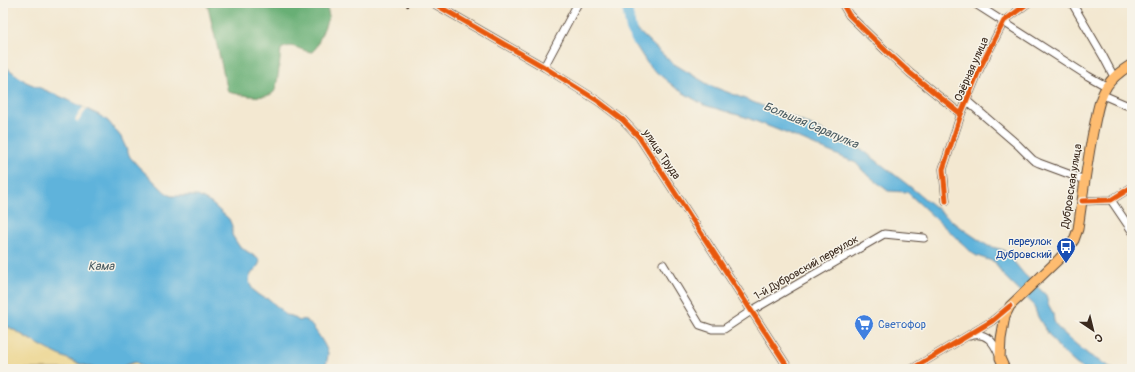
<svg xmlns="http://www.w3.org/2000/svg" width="1135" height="372" font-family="Pangolin,sans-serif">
  <rect width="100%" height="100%" fill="#f7f3e8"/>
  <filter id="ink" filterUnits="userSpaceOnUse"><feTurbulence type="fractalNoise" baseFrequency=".025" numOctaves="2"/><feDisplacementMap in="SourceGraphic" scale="8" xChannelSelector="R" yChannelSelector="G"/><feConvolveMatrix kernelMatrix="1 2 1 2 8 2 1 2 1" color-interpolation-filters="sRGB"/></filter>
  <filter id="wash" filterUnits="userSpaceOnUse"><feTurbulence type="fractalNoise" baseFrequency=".012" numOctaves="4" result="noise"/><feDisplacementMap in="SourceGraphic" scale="16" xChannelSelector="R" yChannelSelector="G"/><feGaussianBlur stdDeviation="0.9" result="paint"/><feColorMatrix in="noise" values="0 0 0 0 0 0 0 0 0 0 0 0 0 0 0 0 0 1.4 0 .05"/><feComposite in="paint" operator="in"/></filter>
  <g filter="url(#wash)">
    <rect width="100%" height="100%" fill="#f3e8d1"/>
    <!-- forest -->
    <path fill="#68af74" stroke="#526c49" d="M 207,3 L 326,3 L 329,16 L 316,48 L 312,52 C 299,51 294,42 281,49 C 280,58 278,86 274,92 C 266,101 238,94 228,92 Z"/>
    <!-- sand -->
    <g fill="#eeda9e" stroke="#94825e">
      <polygon points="3,327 9,327 27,338 74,362 89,367 104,369 3,369"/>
      <polygon points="136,362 145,369 106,369 120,368"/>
    </g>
    <!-- water -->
    <g fill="#5fb3db" stroke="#4d6e7c">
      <polygon points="635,28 671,62 709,85 796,119 860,148 908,185 958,226 988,246 1004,250 1024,274 1046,295 1048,304 1053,313 1054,321 1057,327 1071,340 1089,355 1113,369 1084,369 1076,364 1059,348 1047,332 1038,317 1033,304 1002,274 995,262 977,256 972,253 965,246 907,192 888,191 864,172 856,163 793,136 745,117 704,105 677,89 649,66 634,43 630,29"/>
      <path d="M 3,65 L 26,82 L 66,99 L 99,115 L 108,121 L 121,137 L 130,157 L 138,166 L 165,192 L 171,196 L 198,196 L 211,203 L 229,219 L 232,226 L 232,235 L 239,246 L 260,260 C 259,272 240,274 255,292 C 259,296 263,298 269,299 L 286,315 L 292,316 L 299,321 C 302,319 304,319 307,321 C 313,325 327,347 328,353 C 328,358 326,365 324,369 L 145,369 L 136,362 C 131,363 126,365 121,367 C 117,368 111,369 106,369 C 79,370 33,341 9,327 L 3,327 Z"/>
    </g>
    <!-- pier -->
    <polygon fill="#f3e8d1" points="83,107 87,109 78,122 75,120"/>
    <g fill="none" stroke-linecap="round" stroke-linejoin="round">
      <!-- river -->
      <polyline stroke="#5fb3db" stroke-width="10" points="626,3 631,29 637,41"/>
    </g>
  </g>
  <g filter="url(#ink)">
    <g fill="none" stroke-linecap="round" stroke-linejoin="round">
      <defs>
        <g id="minor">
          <polyline points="433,3 544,67 598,101 623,120 639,137 789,369"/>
          <polyline points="842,3 849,15 886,51 910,73 961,114"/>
          <polyline points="974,3 1088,76 1106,86"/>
          <polyline points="1072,3 1103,56 1114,77"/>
          <polyline points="544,67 578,3"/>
          <polyline points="1103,95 1126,105 1132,104"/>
          <polyline points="967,101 1018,145 1033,160 1039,163 1085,180"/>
          <polyline points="1111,200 1132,231"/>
          <polyline points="946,201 943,169 961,114 980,68 1004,21 1028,3"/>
          <polyline points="1082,201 1111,200 1132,187"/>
          <polyline points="663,264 700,325 712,329 724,329 751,311 884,234 924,238"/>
          <path d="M 970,336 C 986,331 994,342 999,355"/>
          <polyline points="912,369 992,321 1007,309"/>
        </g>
        <path id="major" d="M 1005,369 L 1000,358 L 1001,339 L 1005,316 L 1010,306 L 1059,259 L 1067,250 L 1074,240 L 1078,229 C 1083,195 1087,161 1094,127 C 1097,113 1099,98 1107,86 C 1113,76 1123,70 1132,64"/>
      </defs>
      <!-- minor casing -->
      <use href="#minor" stroke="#574639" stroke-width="9"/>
      <!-- major casing -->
      <use href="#major" stroke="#574639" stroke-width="11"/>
      <!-- minor -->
      <use href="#minor" stroke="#fff" stroke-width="7"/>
      <!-- major -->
      <use href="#major" stroke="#febc70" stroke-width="9"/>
      <!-- rail -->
      <polyline stroke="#3b2a1e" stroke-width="1.5" stroke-dasharray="6 3" stroke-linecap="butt" points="407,7 408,3"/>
      <defs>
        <g id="cycleway">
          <polyline points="433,3 544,67 598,101 623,120 639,137 789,369"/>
          <polyline points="842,3 849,15 886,51 910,73 961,114"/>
          <polyline points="946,201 943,169 961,114 980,68 1004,21 1028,3"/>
          <polyline points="1082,201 1111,200 1132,187"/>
          <polyline points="912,369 992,321 1010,306"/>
        </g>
      </defs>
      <!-- cycleway casing -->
      <use href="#cycleway" stroke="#f7f3e8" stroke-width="8"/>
      <!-- cycleway -->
      <use href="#cycleway" stroke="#e8590c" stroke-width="5"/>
    </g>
  </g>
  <!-- icons -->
  <defs>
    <symbol id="bus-pin" viewBox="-11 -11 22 30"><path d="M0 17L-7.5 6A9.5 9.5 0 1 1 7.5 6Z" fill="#1a4fb4" stroke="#f7f3e8"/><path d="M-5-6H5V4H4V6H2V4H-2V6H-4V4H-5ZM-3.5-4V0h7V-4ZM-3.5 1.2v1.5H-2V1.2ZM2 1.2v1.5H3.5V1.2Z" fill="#fff"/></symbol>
    <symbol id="supermarket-pin" viewBox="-11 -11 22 30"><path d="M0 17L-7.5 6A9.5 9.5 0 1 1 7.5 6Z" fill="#3f7fe0" stroke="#f7f3e8"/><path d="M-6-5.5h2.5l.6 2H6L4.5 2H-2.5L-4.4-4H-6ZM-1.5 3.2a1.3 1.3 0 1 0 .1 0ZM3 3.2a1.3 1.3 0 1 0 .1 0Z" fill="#fff"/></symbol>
  </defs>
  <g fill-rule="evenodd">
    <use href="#bus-pin" x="1055" y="236" width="22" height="30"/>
    <use href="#supermarket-pin" x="853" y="313" width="22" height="30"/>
  </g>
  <g text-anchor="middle" stroke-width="3" stroke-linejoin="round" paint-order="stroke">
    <!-- street labels -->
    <g font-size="11" fill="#3b2a1e" stroke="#f7f3e8">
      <text transform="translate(971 69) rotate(-66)" y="4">Озёрная улица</text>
      <text transform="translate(662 154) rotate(56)" y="4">улица Труда</text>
      <text transform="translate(1071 186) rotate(-81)" y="4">Дубровская улица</text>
      <text transform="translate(806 267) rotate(-30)" y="4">1-й Дубровский переулок</text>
    </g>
    <!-- transit labels -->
    <g font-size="11" fill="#164399" stroke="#f7f3e8" text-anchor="end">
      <text x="1052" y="245">переулок<tspan x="1052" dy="13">Дубровский</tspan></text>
    </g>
    <!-- shop labels -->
    <g font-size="11" fill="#366cbe" stroke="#f7f3e8" text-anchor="start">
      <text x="878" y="328">Светофор</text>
    </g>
    <!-- water labels -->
    <g font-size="12" font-style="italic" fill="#485a60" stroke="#f7f3e8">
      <text transform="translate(811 125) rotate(23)" y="4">Большая Сарапулка</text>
      <text x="101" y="270">Кама</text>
    </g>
  </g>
  <!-- margin -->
  <rect width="1135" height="372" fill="none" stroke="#f7f3e8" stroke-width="16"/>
  <!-- north arrow -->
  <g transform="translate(1093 330) rotate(145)" stroke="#f7f3e8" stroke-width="3" paint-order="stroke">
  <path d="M0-3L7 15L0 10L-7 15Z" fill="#3b2a1e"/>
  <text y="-6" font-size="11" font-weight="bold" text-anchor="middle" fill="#3b2a1e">С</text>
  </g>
</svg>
